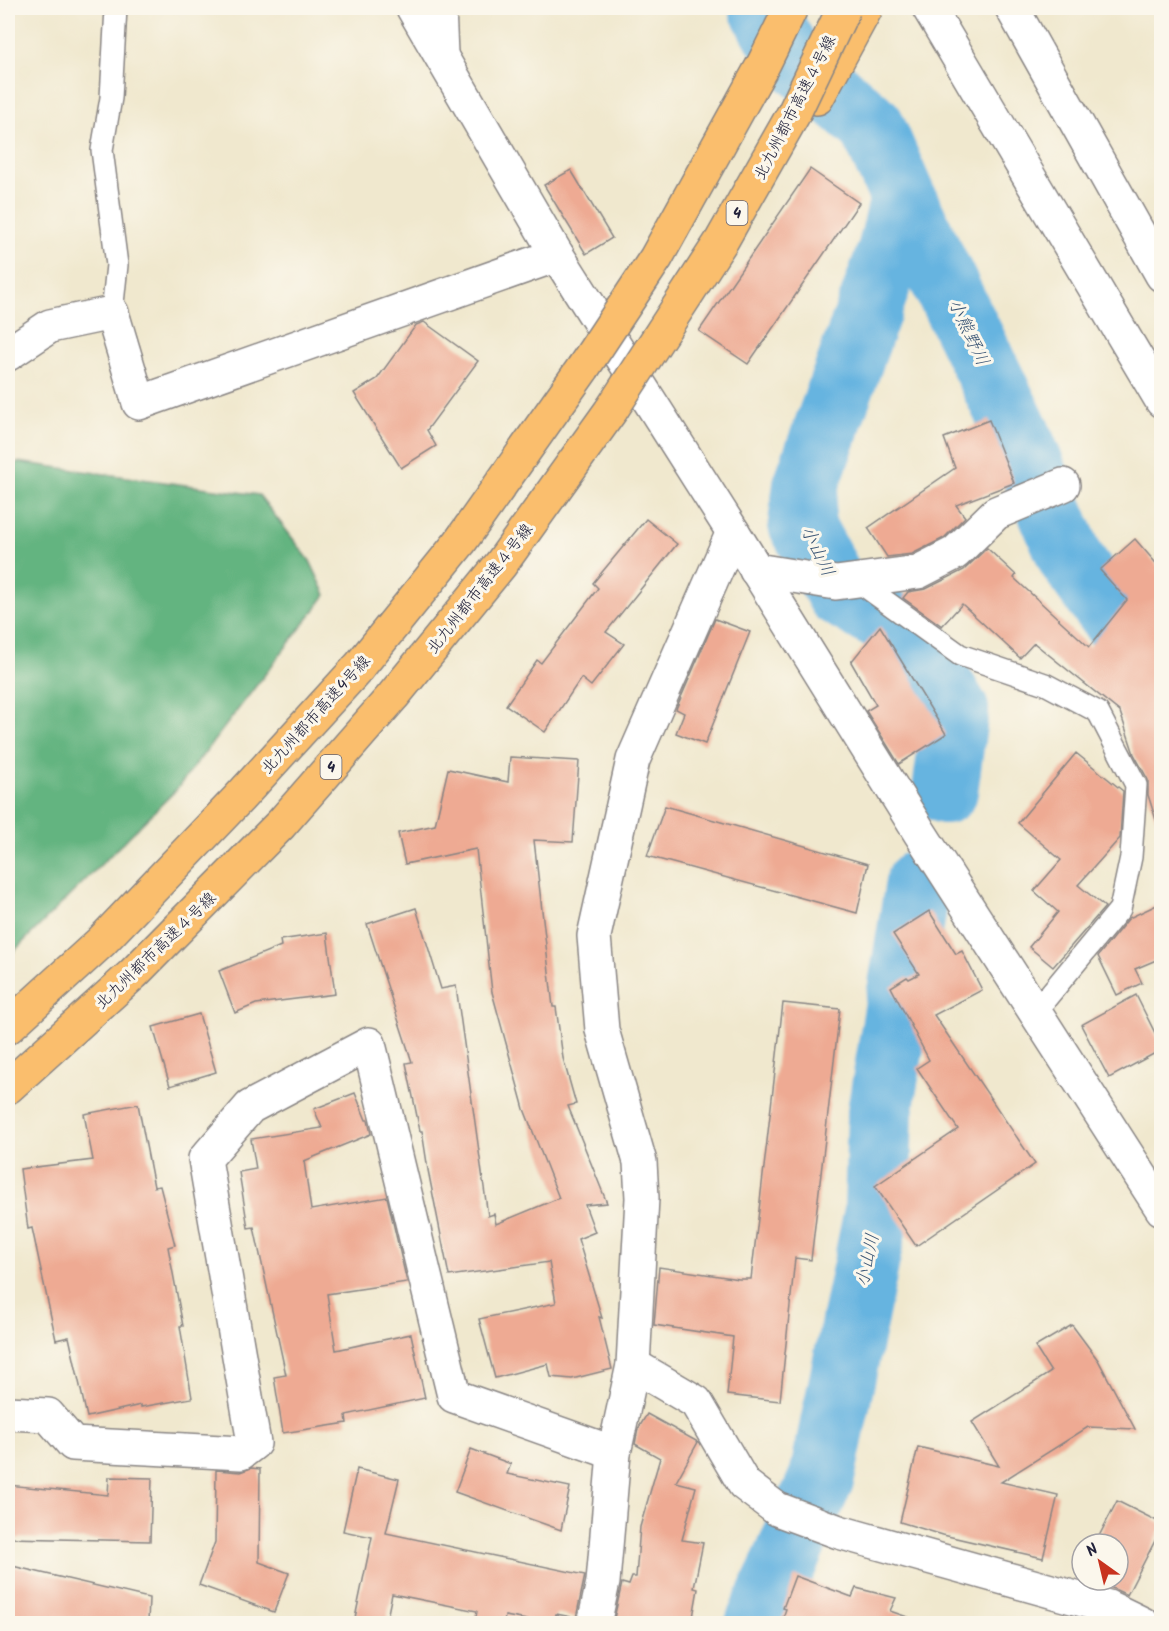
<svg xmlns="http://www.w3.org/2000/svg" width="1169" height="1631" font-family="Kalam,'Klee One',sans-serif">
  <rect width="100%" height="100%" fill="#fbf7ec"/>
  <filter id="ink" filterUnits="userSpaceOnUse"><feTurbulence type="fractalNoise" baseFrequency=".0167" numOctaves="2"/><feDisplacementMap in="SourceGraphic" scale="12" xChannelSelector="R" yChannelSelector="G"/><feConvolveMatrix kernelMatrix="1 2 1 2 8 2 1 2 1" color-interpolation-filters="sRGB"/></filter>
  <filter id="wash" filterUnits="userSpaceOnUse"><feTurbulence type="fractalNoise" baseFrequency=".008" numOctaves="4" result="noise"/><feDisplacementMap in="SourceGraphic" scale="24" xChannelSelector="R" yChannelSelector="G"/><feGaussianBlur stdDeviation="1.35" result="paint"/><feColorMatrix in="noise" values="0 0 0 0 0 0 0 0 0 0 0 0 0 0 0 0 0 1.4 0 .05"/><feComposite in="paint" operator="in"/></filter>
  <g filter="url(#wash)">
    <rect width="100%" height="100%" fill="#f0e8ce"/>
    <!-- forest -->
    <polygon fill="#63b480" stroke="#426b5e" stroke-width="1.5" points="17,462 259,495 310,561 326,595 176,790 8,957 8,476"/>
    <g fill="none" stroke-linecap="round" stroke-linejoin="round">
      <!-- river -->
      <g stroke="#66b4e0" stroke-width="66">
        <polyline points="762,8 788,54 872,126 903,198 1017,432 1071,559 1122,631 1162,668"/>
        <polyline points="903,198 890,251 806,485 801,524 839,594 912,636 956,710 945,791"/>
        <polyline points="758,1624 822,1477 877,1211 880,1112 918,883"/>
      </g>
    </g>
    <g id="blocks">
      <!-- building -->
      <g fill="#eeaa93">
        <polygon points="810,169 859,203 748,364 699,331"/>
        <polygon points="571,170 612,238 586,254 544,185"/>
        <polygon points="424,322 478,361 427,430 436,446 401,468 354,393 377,379 416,325"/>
        <polygon points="989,420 1014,483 956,505 965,517 944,538 912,554 887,557 868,528 955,468 944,438"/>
        <polygon points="646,519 677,544 606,632 624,644 591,686 581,678 545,732 506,705 537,660 541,663 598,588 593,583"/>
        <polygon points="1135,539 1161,569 1161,819 1156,820 1148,795 1148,780 1134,754 1120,712 1034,643 1020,658 962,604 942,626 903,598 908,592 926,589 964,570 987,548 1016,575 1014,578 1089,647 1127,600 1100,570"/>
        <polygon points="715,619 750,632 705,744 676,733 684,713 676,709"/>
        <polygon points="880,626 946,734 899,764 866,711 876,705 851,662"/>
        <polygon points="1076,753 1123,791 1120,838 1078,885 1105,907 1053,967 1029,947 1058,912 1034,891 1061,860 1018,823"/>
        <polygon points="510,757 579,761 573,842 534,840 553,1007 556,1007 563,1058 576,1104 568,1106 607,1203 585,1205 595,1232 578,1239 602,1318 599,1317 612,1369 572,1379 551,1377 548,1364 495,1378 479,1319 556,1303 549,1262 449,1276 428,1170 422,1131 420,1131 406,1063 412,1062 367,924 416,908 441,989 456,986 488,1216 494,1214 496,1224 559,1198 524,1109 492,992 476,849 405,864 398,833 435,825 448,769 508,782"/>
        <polygon points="665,806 868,864 857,913 647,856"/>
        <polygon points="1161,903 1161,958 1135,969 1142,983 1117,995 1098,956 1129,918"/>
        <polygon points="929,911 956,954 962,951 982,990 934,1015 1035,1164 916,1246 875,1186 958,1129 917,1068 929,1060 891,987 907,977 909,979 919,974 893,934"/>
        <polygon points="327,933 335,994 256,1004 235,1013 219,971 281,946 280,940"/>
        <polygon points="1136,995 1161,1045 1161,1050 1109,1078 1081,1025"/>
        <polygon points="783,1003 840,1009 811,1260 795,1258 780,1401 727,1395 733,1337 654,1325 659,1267 739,1279 751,1279"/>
        <polygon points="199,1014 216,1072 170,1086 153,1027"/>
        <polygon points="355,1093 366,1120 368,1120 371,1134 304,1161 311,1210 387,1197 407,1282 327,1294 336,1350 411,1334 425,1398 346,1415 347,1423 283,1433 274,1377 286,1375 254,1227 248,1228 239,1172 256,1169 251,1139 322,1128 314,1109"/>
        <polygon points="138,1104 154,1187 160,1186 175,1245 168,1247 183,1326 180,1326 192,1398 141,1407 141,1405 87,1417 69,1337 56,1340 32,1228 28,1229 20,1169 93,1160 84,1114"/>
        <polygon points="1072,1325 1098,1360 1135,1429 1088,1427 1001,1482 1058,1495 1043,1558 943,1535 900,1522 918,1447 999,1466 972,1422 1051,1372 1035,1347"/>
        <polygon points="647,1414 698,1442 676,1482 696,1487 682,1540 703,1543 694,1588 698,1589 692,1623 613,1623 622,1583 629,1585 632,1577 636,1577 640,1527 660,1458 635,1444 638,1429"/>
        <polygon points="471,1449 511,1464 507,1474 570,1487 561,1530 455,1492"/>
        <polygon points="251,1468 260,1469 259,1562 289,1573 274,1612 199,1585 215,1542 216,1470 240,1472"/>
        <polygon points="357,1469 399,1479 386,1533 585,1575 576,1618 556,1614 554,1623 543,1623 505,1616 504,1623 475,1623 477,1611 392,1594 386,1623 355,1618 372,1537 343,1531"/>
        <polygon points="109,1477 152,1478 150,1541 8,1538 8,1485 108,1495"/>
        <polygon points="1117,1501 1161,1523 1161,1529 1127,1595 1095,1580 1118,1580 1118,1544 1095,1544"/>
        <polygon points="8,1565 149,1598 148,1623 8,1623"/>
        <polygon points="795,1576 852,1597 856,1588 896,1598 890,1611 916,1620 915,1623 781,1623 786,1609 783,1608"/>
      </g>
    </g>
  </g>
  <g filter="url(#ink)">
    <use href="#blocks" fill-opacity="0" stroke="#898584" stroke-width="1.5"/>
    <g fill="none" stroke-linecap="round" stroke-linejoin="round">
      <defs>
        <g id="service">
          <polyline points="112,313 117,265 102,150 111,98 116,8"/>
          <polyline points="856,580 960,655 1045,684 1098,712 1136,785 1131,857 1120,909 1035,1012"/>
        </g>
        <g id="minor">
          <polyline points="439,8 441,54"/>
          <polyline points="8,354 50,326 112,313 139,403 557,255"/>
          <polyline points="756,570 836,583 918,572 955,553 996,513 1063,485"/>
          <polyline points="633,1365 696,1402 744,1484 777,1509 839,1532 1108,1607 1143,1624"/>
          <polyline points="8,1413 48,1415 73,1444 241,1453 254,1443 205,1159 250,1107 369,1044 454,1396 614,1453"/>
          <polyline points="594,1624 603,1582 614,1453 633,1365 642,1198 640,1162 602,1030 594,936 633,760 733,532"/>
        </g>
        <g id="tertiary">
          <polyline points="413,8 557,255 733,532 920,833 1162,1209"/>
          <polyline points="929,8 1162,401"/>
          <polyline points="1012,8 1162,275"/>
        </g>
        <g id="motorway">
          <polyline points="817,98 866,8"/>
          <polyline points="8,1027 101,942 239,798 359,667 460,542 583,368"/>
          <polyline points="8,1087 133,974 281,824 393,696 501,564 612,409"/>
        </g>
      </defs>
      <!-- service casing -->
      <use href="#service" stroke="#898584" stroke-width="24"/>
      <!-- minor casing -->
      <use href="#minor" stroke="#898584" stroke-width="36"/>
      <!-- tertiary casing -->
      <use href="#tertiary" stroke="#898584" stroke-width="36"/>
      <!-- motorway casing -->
      <use href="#motorway" stroke="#898584" stroke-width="36"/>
      <!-- service -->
      <use href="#service" stroke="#fff" stroke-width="21"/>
      <!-- minor -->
      <use href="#minor" stroke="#fff" stroke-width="33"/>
      <!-- tertiary -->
      <use href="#tertiary" stroke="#fff" stroke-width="33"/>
      <!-- motorway -->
      <use href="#motorway" stroke="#fabe6d" stroke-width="33"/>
      <defs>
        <g id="motorway-bridge">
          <polyline points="583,368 656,258 764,63 791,8"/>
          <polyline points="612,409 722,240 794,113 844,8"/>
        </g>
      </defs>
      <!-- motorway-bridge casing -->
      <use href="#motorway-bridge" stroke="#898584" stroke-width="36" stroke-linecap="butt"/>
      <!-- motorway-bridge -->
      <use href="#motorway-bridge" stroke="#fabe6d" stroke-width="33"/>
    </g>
  </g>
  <g text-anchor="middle" stroke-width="6" stroke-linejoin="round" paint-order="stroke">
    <!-- shield labels -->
    <g fill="#fbf7ec" stroke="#636270" stroke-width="1.5">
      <rect x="726.5" y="201" width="21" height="24" rx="4.5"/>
      <rect x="320.5" y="755" width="21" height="24" rx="4.5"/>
    </g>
    <g font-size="15" font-weight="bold" fill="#22223b">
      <text x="737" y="218">4</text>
      <text x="331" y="772">4</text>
    </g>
    <!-- street labels -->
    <g font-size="16" fill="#22223b" stroke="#fbf7ec">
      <text transform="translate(794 107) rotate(-63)" y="6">北九州都市高速４号線</text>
      <text transform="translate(479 588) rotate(-52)" y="6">北九州都市高速４号線</text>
      <text transform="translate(315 714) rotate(-48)" y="6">北九州都市高速4号線</text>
      <text transform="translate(155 950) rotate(-44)" y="6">北九州都市高速４号線</text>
    </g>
    <!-- water labels -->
    <g font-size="18" font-style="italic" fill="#3a5575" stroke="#fbf7ec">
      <text transform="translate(969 332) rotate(65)" y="6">小熊野川</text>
      <text transform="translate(818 551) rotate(64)" y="6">小山川</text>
      <text transform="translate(867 1260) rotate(-78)" y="6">小山川</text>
    </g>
  </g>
  <!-- margin -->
  <rect width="1169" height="1631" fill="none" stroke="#fbf7ec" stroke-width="30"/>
  <!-- north arrow -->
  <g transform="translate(1100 1562) rotate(326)"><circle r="28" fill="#fbf7ec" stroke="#a4a2a5" stroke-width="1.5"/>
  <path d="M0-4.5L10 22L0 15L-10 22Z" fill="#c8321e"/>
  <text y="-9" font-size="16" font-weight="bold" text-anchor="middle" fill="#22223b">N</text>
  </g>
</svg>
